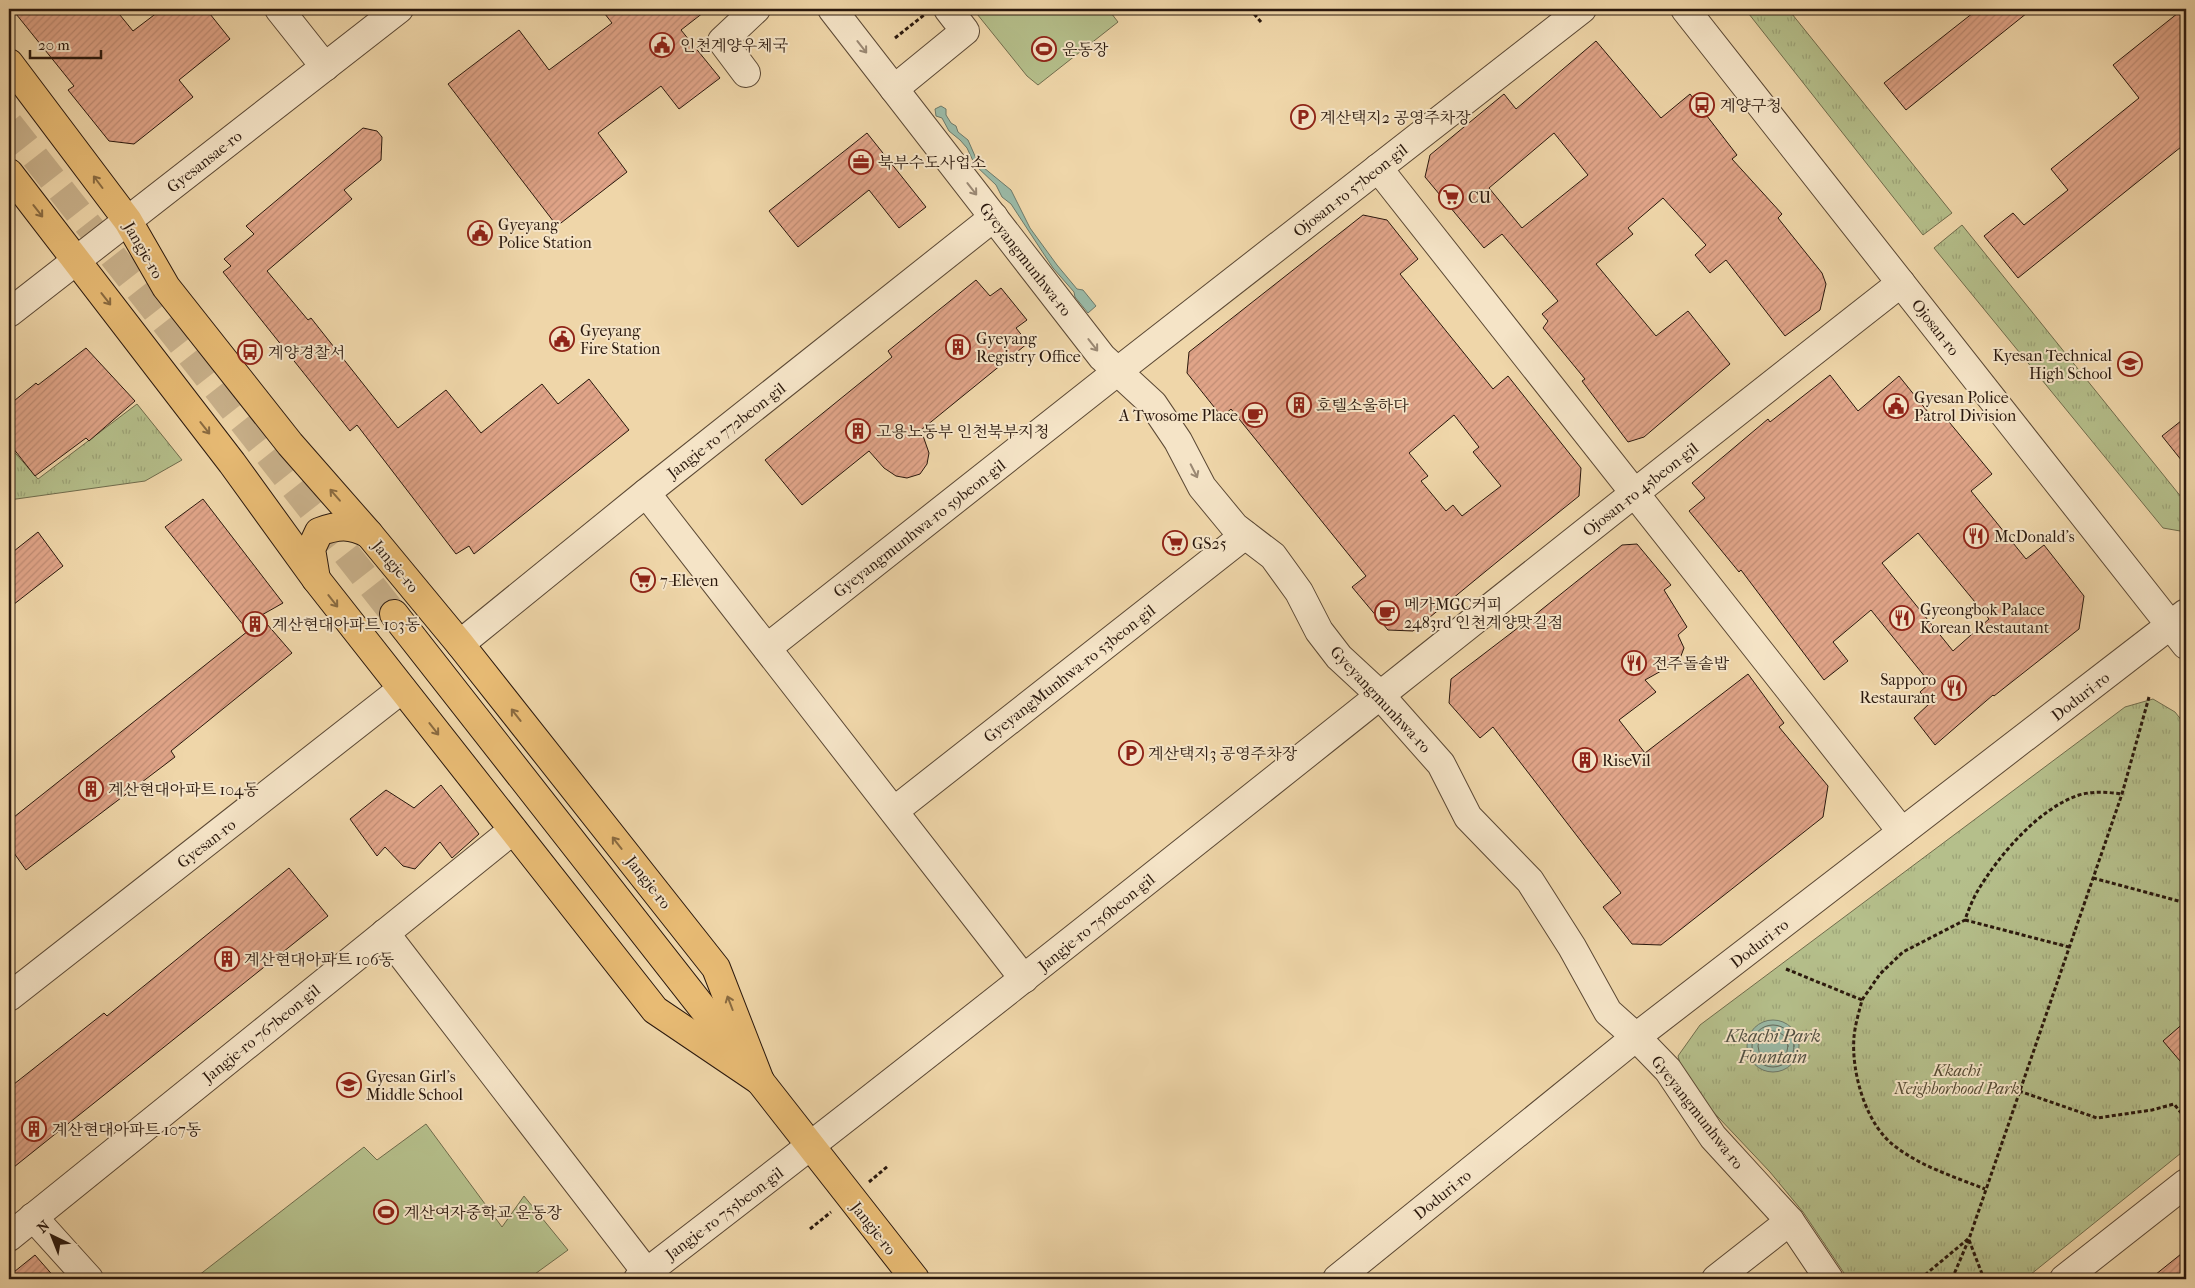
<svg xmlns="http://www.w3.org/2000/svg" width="2195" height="1288" font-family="'IM FELL French Canon','Noto Serif KR',serif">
  <defs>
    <pattern id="park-tufts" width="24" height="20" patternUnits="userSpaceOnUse" patternTransform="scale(1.25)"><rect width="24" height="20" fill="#b5bf8b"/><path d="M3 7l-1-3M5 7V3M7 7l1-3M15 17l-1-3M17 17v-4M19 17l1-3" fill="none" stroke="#9ca377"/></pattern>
    <pattern id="building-hatch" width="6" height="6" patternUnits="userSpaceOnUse" patternTransform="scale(1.25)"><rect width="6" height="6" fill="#e0a488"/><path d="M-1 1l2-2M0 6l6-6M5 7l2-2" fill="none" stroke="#c08c74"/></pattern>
  </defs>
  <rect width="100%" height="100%" fill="#efd6a9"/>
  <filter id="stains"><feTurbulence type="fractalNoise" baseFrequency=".004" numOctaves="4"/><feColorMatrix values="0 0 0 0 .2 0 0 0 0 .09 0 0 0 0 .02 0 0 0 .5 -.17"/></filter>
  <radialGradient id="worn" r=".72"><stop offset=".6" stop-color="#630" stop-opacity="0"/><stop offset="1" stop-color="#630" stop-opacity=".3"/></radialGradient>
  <!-- green -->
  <g fill="#b5bf8b" stroke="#706c4c">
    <polygon points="973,9 1108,9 1118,22 1038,85 1027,76"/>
    <polygon points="426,1124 502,1227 524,1196 568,1250 528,1279 194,1279 364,1147 377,1160"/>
  </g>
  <!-- park -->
  <g fill="url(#park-tufts)" stroke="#706c4c">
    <polygon points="1745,9 1788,9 1952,213 1923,235"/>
    <polygon points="1962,225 2186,503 2186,532 2163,528 1934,248"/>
    <polygon points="137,404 182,460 145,481 9,500 9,446 38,479"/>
    <polygon points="2153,699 2175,712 2186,726 2186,1149 2025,1279 1848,1279 1803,1212 1770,1172 1685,1082 1678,1056 1700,1025 2125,707"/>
  </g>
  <!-- water -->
  <g fill="#9ab9a6" stroke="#6d7969">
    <polygon points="941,106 946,109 946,115 951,123 956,126 958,132 968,140 978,163 1011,190 1030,228 1057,265 1077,289 1083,290 1096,306 1088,313 1075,297 1074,292 1053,268 1011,204 1002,197 996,185 975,165 967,148 960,140 949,131 942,118 936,116 935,109"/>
    <circle cx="1773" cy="1046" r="26"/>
  </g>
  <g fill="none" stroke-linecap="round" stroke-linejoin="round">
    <!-- shore -->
    <g stroke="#62685a" stroke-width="1">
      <circle cx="1773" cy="1046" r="21"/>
      <circle cx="1773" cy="1046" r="15"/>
    </g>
  </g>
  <!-- building -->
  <g fill="url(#building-hatch)" stroke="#2a180d" fill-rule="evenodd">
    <polygon points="12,9 115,9 133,31 162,9 206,9 230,39 179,80 193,97 134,144 109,141 68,90 74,86"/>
    <polygon points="601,9 708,9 681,30 720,78 679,109 661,86 598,133 627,172 557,226 448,84 519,30 549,70 612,23"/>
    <polygon points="1978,9 2032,9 1906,110 1884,83"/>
    <polygon points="2183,9 2186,9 2186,143 2018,278 1984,236 2013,213 2024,225 2068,190 2051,169 2139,98 2113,65"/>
    <path d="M 1596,41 L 1661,118 L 1690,94 L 1737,155 L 1732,159 L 1782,214 L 1778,218 L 1822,273 L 1826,284 L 1820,310 L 1785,336 L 1726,260 L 1710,273 L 1695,255 L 1706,245 L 1663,198 L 1628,228 L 1633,234 L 1596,264 L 1656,336 L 1688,311 L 1730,364 L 1644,437 L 1628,442 L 1582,381 L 1585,379 L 1543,328 L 1548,321 L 1542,314 L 1558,301 L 1502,234 L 1484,248 L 1425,177 L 1430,155 L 1504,94 L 1516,109 ZM 1554,133 L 1588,175 L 1522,228 L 1489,188 Z"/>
    <polygon points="363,128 377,131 382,137 381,160 344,190 352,199 267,271 308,320 311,318 398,428 446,390 481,433 542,384 558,404 589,379 629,430 474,554 469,546 456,554 357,425 350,431 223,272 231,266 224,259 254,234 246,226"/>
    <polygon points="867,133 926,207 899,228 869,190 798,247 769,211"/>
    <path d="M 1363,215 L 1387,220 L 1418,259 L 1400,274 L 1493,389 L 1508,376 L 1581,468 L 1579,496 L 1497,562 L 1413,631 L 1388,630 L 1352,587 L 1366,576 L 1231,409 L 1222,417 L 1187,373 L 1189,352 ZM 1454,415 L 1479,447 L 1473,452 L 1501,486 L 1462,516 L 1453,505 L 1446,511 L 1421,481 L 1428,476 L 1409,453 Z"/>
    <polygon points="976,280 990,296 1001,288 1027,320 1016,328 1028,343 921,430 929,453 927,464 920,474 907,478 896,476 884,468 869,451 802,505 765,460 892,357 888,351"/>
    <polygon points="86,348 135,401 89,441 86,438 35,476 9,443 9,405 36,383 38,385"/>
    <path d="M 1830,375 L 1858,411 L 1899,376 L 1932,417 L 1940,411 L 1992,474 L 1971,491 L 2026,559 L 2044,545 L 2084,596 L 2079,629 L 1994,696 L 1993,695 L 1935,745 L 1914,718 L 1930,703 L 1920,692 L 1930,683 L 1871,610 L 1833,642 L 1848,661 L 1824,680 L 1741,570 L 1739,572 L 1689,511 L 1705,498 L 1692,483 L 1768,419 L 1770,422 ZM 1918,533 L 1989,619 L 1953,651 L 1882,563 Z"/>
    <polygon points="2186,417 2186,466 2162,436"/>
    <polygon points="203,499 283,603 260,616 292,653 171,751 175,757 26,870 9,846 9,821 248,631 165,527"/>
    <polygon points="38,532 63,566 9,608 9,555"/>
    <polygon points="1637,544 1671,585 1664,590 1687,627 1678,635 1684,648 1679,661 1645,680 1656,692 1619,720 1645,753 1748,674 1784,723 1779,727 1828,786 1823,817 1661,945 1632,944 1603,907 1621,893 1493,727 1480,738 1449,703 1451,679 1536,614 1622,545"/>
    <polygon points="441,785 479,834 452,858 440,842 415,869 403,866 385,847 377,856 350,819 386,790 414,808"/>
    <polygon points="289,868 328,916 9,1171 9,1088 104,1013 107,1016"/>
    <polygon points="2186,1021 2186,1068 2163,1041"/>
    <polygon points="2186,1250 2186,1279 2150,1279"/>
    <polygon points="35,1255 56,1279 9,1279 9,1276"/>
  </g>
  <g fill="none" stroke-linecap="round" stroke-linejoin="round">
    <!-- major-tunnel -->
    <polyline stroke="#c8b08a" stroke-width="28" stroke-dasharray="28 14" stroke-linecap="butt" points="9,124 394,614"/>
    <defs>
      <g id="minor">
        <polyline points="279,9 325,67"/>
        <polyline points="832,9 1102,357 1153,404 1178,441 1202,487 1235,527 1273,556 1299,592 1319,631 1339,657 1379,694 1441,764 1468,817 1530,881 1572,947 1608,1012 1636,1037 1668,1070 1713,1137 1790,1221 1829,1279"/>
        <polyline points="1685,9 2186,645"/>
        <polyline points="746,73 722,41 756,9"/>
        <polyline points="894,89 965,31 948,9"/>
        <polyline points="1378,168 1902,832"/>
        <polyline points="9,313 399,9"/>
        <polyline points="646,493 1024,979"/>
        <polyline points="460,644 646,493 994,217"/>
        <polyline points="767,648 1118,371 1582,9"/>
        <polyline points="894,811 1245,535"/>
        <polyline points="385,933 647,1273"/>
        <polyline points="9,997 402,689"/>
        <polyline points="33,1217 89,1279"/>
        <polyline points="9,1237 513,830"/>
        <path d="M 638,1279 C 1063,953 1479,613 1901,283"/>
        <polyline points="1337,1279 1636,1037 2186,613"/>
        <polyline points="1716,1279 1790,1221"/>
        <polyline points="2064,1279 2186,1183"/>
      </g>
      <g id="major">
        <polyline points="9,63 128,221 166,287 290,444 369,534 460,644 716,968 760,1081"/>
        <polyline points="9,173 232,463 316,579 655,1010 760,1081"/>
        <path d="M 316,579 L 311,549 L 319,532 C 338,525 350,524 369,534"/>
        <polyline points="394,614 915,1279"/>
      </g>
    </defs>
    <!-- minor casing -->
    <use href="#minor" stroke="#5b4834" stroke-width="30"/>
    <!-- major casing -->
    <use href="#major" stroke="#2a180d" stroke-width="30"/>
    <!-- path -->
    <g stroke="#2a180d" stroke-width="3" stroke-dasharray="4 2.5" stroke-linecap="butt">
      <polyline points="1250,9 1261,22"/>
      <polyline points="895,38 924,15"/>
      <polyline points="2093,878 2186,903"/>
      <polyline points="1965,920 2069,947"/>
      <path d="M 1786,969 L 1862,1000 C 1859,1012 1855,1025 1854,1037 C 1851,1072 1866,1126 1896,1147 C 1922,1167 1955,1177 1985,1189"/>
      <path d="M 1862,1000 L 1880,974 L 1903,952 L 1965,920 C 1968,911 1972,901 1977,892 C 1998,856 2039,808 2079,795 C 2093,791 2108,792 2122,794"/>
      <polyline points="2019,1091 2097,1118 2152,1110 2174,1104 2186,1119"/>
      <polyline points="869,1182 888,1166"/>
      <polyline points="810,1229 831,1212"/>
      <polyline points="1969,1240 1984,1279"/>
      <polyline points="1920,1279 1968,1239"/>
      <polyline points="1952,1279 1969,1239 2122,794 2149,697"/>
    </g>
    <!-- minor -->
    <use href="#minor" stroke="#f5e4c7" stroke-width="28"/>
    <!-- major -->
    <use href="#major" stroke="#e8bb74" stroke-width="28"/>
  </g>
  <!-- one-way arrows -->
  <defs><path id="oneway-shaft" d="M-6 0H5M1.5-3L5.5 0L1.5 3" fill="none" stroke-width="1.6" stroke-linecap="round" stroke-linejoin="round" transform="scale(1.25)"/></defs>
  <g stroke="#9a8873">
    <use href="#oneway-shaft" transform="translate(862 47) rotate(52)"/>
    <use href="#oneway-shaft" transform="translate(972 189) rotate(52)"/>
    <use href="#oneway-shaft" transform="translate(1093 345) rotate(52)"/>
    <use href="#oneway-shaft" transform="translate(1194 471) rotate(63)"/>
  </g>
  <g stroke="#896a40">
    <use href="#oneway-shaft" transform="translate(98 182) rotate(-127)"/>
    <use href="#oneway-shaft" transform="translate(38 211) rotate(52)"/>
    <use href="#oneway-shaft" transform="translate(106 299) rotate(52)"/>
    <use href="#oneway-shaft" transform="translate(205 428) rotate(52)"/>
    <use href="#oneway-shaft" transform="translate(335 495) rotate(-131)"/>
    <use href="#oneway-shaft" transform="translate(333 601) rotate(52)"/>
    <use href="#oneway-shaft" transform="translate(516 715) rotate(-128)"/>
    <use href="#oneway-shaft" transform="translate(434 729) rotate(52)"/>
    <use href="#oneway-shaft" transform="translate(617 843) rotate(-128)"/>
    <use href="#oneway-shaft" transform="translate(730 1003) rotate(-111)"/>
  </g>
  <!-- icons -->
  <defs>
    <symbol id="civic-ring" viewBox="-11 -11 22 22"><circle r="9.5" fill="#f5e4c7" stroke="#8f2418" stroke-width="1.5"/><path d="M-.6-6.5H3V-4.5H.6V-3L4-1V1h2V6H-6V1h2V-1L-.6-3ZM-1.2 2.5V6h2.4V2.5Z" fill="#8f2418"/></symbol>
    <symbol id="stadium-ring" viewBox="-11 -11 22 22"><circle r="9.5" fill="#f5e4c7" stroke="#8f2418" stroke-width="1.5"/><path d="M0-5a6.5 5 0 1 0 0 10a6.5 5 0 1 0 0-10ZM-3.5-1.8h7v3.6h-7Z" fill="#8f2418"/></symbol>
    <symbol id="bus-ring" viewBox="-11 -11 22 22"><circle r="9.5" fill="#f5e4c7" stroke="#8f2418" stroke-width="1.5"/><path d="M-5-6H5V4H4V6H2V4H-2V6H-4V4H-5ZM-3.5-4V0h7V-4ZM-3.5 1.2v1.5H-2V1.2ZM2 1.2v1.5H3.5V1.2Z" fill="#8f2418"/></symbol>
    <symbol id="parking-ring" viewBox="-11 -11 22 22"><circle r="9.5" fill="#f5e4c7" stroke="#8f2418" stroke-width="1.5"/><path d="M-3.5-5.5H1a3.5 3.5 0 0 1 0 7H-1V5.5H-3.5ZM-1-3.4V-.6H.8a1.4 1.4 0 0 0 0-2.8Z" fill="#8f2418"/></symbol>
    <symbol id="office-ring" viewBox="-11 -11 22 22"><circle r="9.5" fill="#f5e4c7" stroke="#8f2418" stroke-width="1.5"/><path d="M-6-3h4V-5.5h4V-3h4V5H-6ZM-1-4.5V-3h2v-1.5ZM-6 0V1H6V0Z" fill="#8f2418"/></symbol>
    <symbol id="supermarket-ring" viewBox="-11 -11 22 22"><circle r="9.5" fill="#f5e4c7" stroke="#8f2418" stroke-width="1.5"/><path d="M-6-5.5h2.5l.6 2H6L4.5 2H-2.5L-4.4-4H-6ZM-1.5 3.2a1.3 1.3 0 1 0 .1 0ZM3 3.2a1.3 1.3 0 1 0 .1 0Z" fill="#8f2418"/></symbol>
    <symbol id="building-ring" viewBox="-11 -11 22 22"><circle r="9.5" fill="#f5e4c7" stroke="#8f2418" stroke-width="1.5"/><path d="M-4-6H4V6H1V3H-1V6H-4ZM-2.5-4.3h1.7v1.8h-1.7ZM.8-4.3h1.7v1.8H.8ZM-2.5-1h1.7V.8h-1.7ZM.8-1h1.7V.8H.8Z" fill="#8f2418"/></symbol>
    <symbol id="school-ring" viewBox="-11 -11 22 22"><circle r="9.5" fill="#f5e4c7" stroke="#8f2418" stroke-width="1.5"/><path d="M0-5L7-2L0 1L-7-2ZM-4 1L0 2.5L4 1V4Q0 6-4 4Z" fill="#8f2418"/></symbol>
    <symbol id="cafe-ring" viewBox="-11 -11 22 22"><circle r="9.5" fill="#f5e4c7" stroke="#8f2418" stroke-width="1.5"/><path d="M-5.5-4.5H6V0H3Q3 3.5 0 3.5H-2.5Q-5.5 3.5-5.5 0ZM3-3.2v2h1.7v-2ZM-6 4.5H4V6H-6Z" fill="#8f2418"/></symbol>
    <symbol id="restaurant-ring" viewBox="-11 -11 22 22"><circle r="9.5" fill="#f5e4c7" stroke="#8f2418" stroke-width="1.5"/><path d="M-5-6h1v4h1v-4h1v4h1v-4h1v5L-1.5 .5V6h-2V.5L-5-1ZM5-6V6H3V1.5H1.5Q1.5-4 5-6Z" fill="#8f2418"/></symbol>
  </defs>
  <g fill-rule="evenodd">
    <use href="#civic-ring" x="648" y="31" width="28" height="28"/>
    <use href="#stadium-ring" x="1030" y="35" width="28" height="28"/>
    <use href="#bus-ring" x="1688" y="91" width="28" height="28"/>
    <use href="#parking-ring" x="1289" y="103" width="28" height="28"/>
    <use href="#office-ring" x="847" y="148" width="28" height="28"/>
    <use href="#supermarket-ring" x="1437" y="183" width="28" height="28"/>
    <use href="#civic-ring" x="466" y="219" width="28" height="28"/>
    <use href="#civic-ring" x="548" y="325" width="28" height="28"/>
    <use href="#building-ring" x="944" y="333" width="28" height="28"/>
    <use href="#bus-ring" x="236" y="338" width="28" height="28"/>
    <use href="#school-ring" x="2116" y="350" width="28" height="28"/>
    <use href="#building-ring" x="1285" y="391" width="28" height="28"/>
    <use href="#civic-ring" x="1882" y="392" width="28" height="28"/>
    <use href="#cafe-ring" x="1241" y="401" width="28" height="28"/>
    <use href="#building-ring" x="844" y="417" width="28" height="28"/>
    <use href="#restaurant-ring" x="1962" y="522" width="28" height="28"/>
    <use href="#supermarket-ring" x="1161" y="529" width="28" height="28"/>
    <use href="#supermarket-ring" x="629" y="566" width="28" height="28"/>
    <use href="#cafe-ring" x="1373" y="599" width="28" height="28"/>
    <use href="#restaurant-ring" x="1888" y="604" width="28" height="28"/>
    <use href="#building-ring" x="241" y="610" width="28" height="28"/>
    <use href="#restaurant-ring" x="1620" y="649" width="28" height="28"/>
    <use href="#restaurant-ring" x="1940" y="674" width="28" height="28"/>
    <use href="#parking-ring" x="1117" y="739" width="28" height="28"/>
    <use href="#building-ring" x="1571" y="746" width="28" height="28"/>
    <use href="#building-ring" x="77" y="775" width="28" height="28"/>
    <use href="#building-ring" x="213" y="945" width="28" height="28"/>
    <use href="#school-ring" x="335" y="1071" width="28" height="28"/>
    <use href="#building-ring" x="20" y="1115" width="28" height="28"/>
    <use href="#stadium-ring" x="372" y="1198" width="28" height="28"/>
  </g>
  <g text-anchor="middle" stroke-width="4" stroke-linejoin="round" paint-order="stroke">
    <!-- poi labels -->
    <g font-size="16" fill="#2a180d" stroke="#f5e4c7" text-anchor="start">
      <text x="680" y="51">인천계양우체국</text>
      <text x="1062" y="55">운동장</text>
      <text x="1720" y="111">계양구청</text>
      <text x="1320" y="123">계산택지2 공영주차장</text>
      <text x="878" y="168">북부수도사업소</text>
      <text x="1468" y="203">CU</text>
      <text x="498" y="230">Gyeyang<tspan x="498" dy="18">Police Station</tspan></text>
      <text x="580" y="336">Gyeyang<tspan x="580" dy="18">Fire Station</tspan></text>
      <text x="976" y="344">Gyeyang<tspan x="976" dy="18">Registry Office</tspan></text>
      <text x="268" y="358">계양경찰서</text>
      <text x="2112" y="361" text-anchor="end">Kyesan Technical<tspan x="2112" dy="18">High School</tspan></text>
      <text x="1914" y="403">Gyesan Police<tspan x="1914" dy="18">Patrol Division</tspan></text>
      <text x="1316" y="411">호텔소울하다</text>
      <text x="1238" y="421" text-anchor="end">A Twosome Place</text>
      <text x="876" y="437">고용노동부 인천북부지청</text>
      <text x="1994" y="542">McDonald's</text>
      <text x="1192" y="549">GS25</text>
      <text x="660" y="586">7-Eleven</text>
      <text x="1404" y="610">메가MGC커피<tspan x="1404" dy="18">2483rd 인천계양맛길점</tspan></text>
      <text x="1920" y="615">Gyeongbok Palace<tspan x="1920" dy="18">Korean Restautant</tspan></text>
      <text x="272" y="630">계산현대아파트 103동</text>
      <text x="1652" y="669">전주돌솥밥</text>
      <text x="1936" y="685" text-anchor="end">Sapporo<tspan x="1936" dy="18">Restaurant</tspan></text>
      <text x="1148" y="759">계산택지3 공영주차장</text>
      <text x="1602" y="766">RiseVil</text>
      <text x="108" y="795">계산현대아파트 104동</text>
      <text x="244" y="965">계산현대아파트 106동</text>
      <text x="366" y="1082">Gyesan Girl's<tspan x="366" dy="18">Middle School</tspan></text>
      <text x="52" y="1135">계산현대아파트 107동</text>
      <text x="404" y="1218">계산여자중학교 운동장</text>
    </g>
    <!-- street labels -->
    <g font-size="16" fill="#2a180d" stroke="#f5e4c7">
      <text transform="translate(204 161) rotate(-38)" y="6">Gyesansae-ro</text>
      <text transform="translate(1350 190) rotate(-38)" y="6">Ojosan-ro 57beon-gil</text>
      <text transform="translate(144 250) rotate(60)" y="6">Jangje-ro</text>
      <text transform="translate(1026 259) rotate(52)" y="6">Gyeyangmunhwa-ro</text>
      <text transform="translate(1936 327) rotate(52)" y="6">Ojosan-ro</text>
      <text transform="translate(726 430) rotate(-38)" y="6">Jangje-ro 772beon-gil</text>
      <text transform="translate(1640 489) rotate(-38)" y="6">Ojosan-ro 45beon-gil</text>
      <text transform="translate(919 528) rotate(-38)" y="6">Gyeyangmunhwa-ro 59beon-gil</text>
      <text transform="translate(396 566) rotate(50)" y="6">Jangje-ro</text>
      <text transform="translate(1069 673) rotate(-38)" y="6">GyeyangMunhwa-ro 53beon-gil</text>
      <text transform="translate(2080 696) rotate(-38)" y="6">Doduri-ro</text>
      <text transform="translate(1381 699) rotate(47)" y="6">Gyeyangmunhwa-ro</text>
      <text transform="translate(206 843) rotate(-38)" y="6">Gyesan-ro</text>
      <text transform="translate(649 882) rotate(52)" y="6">Jangje-ro</text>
      <text transform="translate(1096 922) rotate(-39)" y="6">Jangje-ro 756beon-gil</text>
      <text transform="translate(1759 943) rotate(-38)" y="6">Doduri-ro</text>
      <text transform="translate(261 1033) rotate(-39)" y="6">Jangje-ro 767beon-gil</text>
      <text transform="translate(1698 1112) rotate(52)" y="6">Gyeyangmunhwa-ro</text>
      <text transform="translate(1442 1194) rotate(-39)" y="6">Doduri-ro</text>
      <text transform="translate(724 1213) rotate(-37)" y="6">Jangje-ro 755beon-gil</text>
      <text transform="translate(874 1228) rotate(52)" y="6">Jangje-ro</text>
    </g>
    <!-- park labels -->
    <g font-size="16" font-style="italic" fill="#544a33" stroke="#f5e4c7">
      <text x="1957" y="1076">Kkachi<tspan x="1957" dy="18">Neighborhood Park</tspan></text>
    </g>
    <!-- water labels -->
    <g font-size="18" font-style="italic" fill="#515043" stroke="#f5e4c7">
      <text x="1773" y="1042">Kkachi Park<tspan x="1773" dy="21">Fountain</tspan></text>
    </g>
  </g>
  <!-- margin -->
  <rect width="2195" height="1288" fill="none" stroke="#efd6a9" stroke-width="30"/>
  <rect x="10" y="10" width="2175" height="1268" fill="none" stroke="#2a180d" stroke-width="2.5"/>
  <rect x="15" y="15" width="2165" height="1258" fill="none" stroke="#2a180d"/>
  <!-- north arrow -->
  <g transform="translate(52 1236) rotate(317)" stroke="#f5e4c7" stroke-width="4" paint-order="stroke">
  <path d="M0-4L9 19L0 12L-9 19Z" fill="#2a180d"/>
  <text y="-8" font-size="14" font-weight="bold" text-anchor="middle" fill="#2a180d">N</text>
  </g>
  <!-- scale -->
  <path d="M30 50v8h71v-8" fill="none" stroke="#2a180d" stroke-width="2.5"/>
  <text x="38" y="50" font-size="15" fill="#2a180d" stroke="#f5e4c7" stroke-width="4" paint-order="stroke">20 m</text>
  <rect width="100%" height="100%" filter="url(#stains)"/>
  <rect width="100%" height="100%" fill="url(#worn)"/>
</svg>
